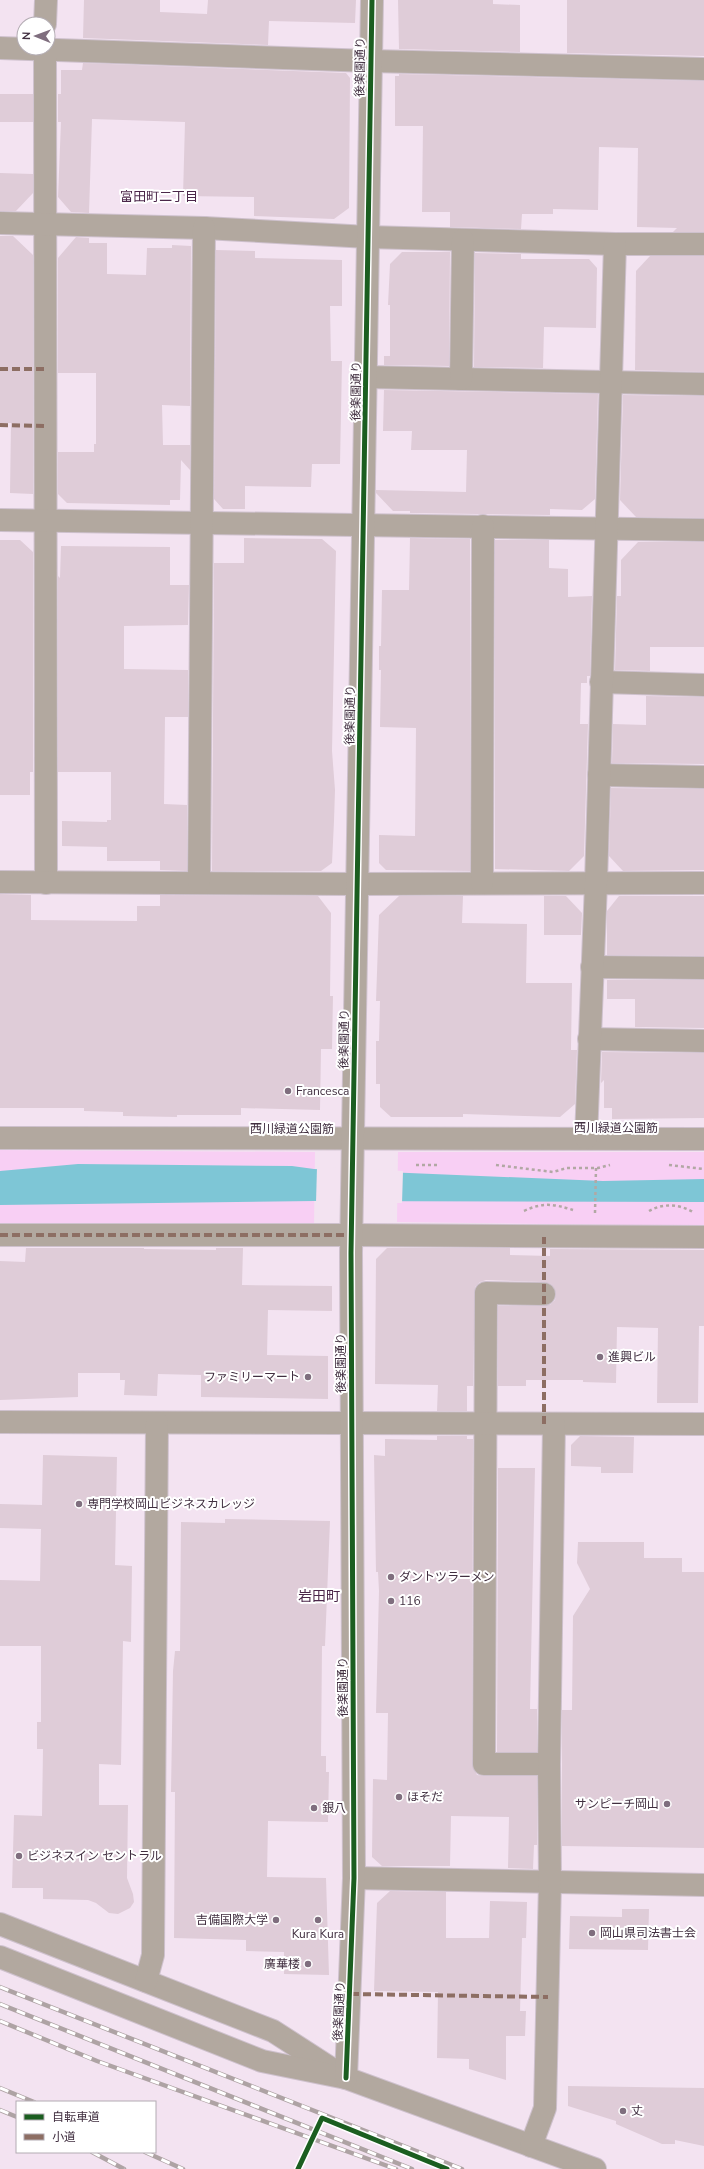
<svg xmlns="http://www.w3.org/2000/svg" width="704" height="2169" font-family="'Nunito Sans','Noto Sans JP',sans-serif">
  <rect width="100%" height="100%" fill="#f3e3f1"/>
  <!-- green -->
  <g fill="#f8cff4">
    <polygon points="0,1150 315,1152 314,1225 0,1224"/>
    <polygon points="398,1152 704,1152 704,1226 397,1222"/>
  </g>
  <!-- water -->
  <polygon fill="#7ec6d6" points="78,1164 292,1166 314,1169 603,1181 704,1179 704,1202 314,1201 0,1205 0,1171"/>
  <!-- pier -->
  <polygon fill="#f3e3f1" points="317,1167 403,1171 402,1203 316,1203"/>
  <!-- building -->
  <g fill="#dfccd8">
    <polygon points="84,0 160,0 160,12 207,14 208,0 356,0 355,23 269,21 268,45 83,38"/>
    <polygon points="398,0 493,0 493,4 520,5 520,52 399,49"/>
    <polygon points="567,0 704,0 704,56 567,53"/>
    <polygon points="83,63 346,73 350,78 349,208 334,219 254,216 254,197 183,196 185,122 92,119 89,213 71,212 58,197 61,122 58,122 58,94 61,94 61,70 82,70"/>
    <polygon points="399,74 704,81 704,232 673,232 677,228 637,227 638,148 599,147 598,210 553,209 553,214 522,214 521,229 450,227 450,212 422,212 423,126 395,126 395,76 399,76"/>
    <rect x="0" y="94" width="33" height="28"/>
    <polygon points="0,173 33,174 33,193 16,211 0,211"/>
    <polygon points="0,236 13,236 33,255 33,494 10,493 11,423 0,423"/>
    <polygon points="76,237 89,238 89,243 107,243 107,274 146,275 147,248 172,248 172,245 191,246 190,406 162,405 163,445 190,445 190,470 181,460 180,500 170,500 170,505 67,503 58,494 58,452 94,452 94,444 96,444 96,373 58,373 58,258"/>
    <polygon points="216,250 255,251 255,258 342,260 342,306 330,306 331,361 342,361 340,464 312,464 311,487 245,486 245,509 223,509 214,499"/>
    <polygon points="402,252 450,252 449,366 384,365 384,356 390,356 390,305 388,305 390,264"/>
    <polygon points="475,253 521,254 521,259 589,259 597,268 596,328 544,327 543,368 474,367"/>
    <polygon points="650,256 704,256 704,372 635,370 636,271"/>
    <polygon points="384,390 598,394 595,499 582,510 550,509 550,515 410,513 410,511 393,511 376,493 376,490 466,492 467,450 411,450 412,431 383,431"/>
    <polygon points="623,395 704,396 704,518 636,517 620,500"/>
    <polygon points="244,538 322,539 336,551 332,751 335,790 334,821 332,863 321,871 212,871 214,563 244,563"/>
    <polygon points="410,538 470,539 470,871 386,870 379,863 379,835 415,836 416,728 380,727 381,670 379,670 379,646 381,646 382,590 409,590"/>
    <polygon points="0,540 20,540 33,552 33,772 30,772 30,795 0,795"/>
    <polygon points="495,540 549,540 549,568 568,569 568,597 592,596 590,676 587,676 587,683 581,683 580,724 588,724 584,856 569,871 495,869"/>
    <polygon points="638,542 704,542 704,647 650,647 650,671 615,670 617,596 621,596 621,560"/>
    <polygon points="61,546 170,547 170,585 189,585 188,625 124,626 124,669 188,670 188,717 165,717 164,804 187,805 187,871 160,870 160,861 107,861 107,847 62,846 62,821 107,822 107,820 111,820 111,772 58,772 58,576 60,578"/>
    <polygon points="646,696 704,697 704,764 612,763 613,724 646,725"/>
    <polygon points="611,788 704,789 704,870 623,871 609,856"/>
    <polygon points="0,894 31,895 31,920 137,921 137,906 160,906 160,895 318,896 331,913 330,996 333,996 332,1049 321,1049 320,1110 241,1108 241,1115 177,1115 177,1117 123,1116 123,1112 84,1111 84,1108 0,1108"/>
    <polygon points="399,896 463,896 462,923 527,924 526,983 572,983 571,1050 577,1050 575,1104 560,1117 463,1114 463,1117 391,1117 380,1107 380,1084 376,1084 376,1041 379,1041 380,1001 376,1001 379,915"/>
    <polygon points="544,896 566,896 582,913 581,935 544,935"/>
    <polygon points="619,896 704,896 704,956 607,955 607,911"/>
    <polygon points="607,980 704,980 704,1028 635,1027 635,999 607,999"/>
    <polygon points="602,1052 704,1053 704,1118 612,1119 612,1108 604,1108 604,1080 601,1083"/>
    <polygon points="26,1248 144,1248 144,1249 216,1250 216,1248 243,1248 242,1285 332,1286 332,1311 268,1310 267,1355 328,1356 328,1399 201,1397 201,1375 158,1374 157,1396 124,1395 125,1380 120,1380 120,1373 78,1373 78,1397 0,1400 0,1261 25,1262"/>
    <polygon points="387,1248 510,1248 510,1255 550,1256 550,1249 704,1250 704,1326 699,1326 698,1403 657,1403 658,1328 617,1327 616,1383 583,1382 583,1380 526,1380 526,1386 498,1386 498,1306 550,1305 555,1300 556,1294 551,1284 544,1282 486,1280 480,1282 475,1287 473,1386 467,1386 467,1411 437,1411 438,1385 375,1384 376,1259"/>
    <polygon points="437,1436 467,1436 467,1439 473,1439 472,1764 477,1775 484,1776 537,1776 537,1845 534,1845 533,1869 508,1868 509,1817 451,1816 450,1866 382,1866 372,1857 373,1779 387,1780 388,1713 376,1713 379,1591 378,1572 376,1572 374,1455 385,1456 385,1439 437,1440"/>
    <polygon points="580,1436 634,1437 633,1473 601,1473 601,1467 571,1466 571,1445"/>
    <polygon points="43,1455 117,1457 115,1565 132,1566 131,1642 123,1641 121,1765 99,1764 99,1805 128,1805 127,1878 133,1894 134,1902 130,1908 118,1914 109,1913 96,1903 88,1900 43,1899 43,1888 12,1888 14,1815 42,1816 43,1749 37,1749 37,1722 41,1722 41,1646 0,1646 0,1580 40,1581 41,1529 0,1528 0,1504 42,1505"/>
    <polygon points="498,1468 535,1468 530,1709 537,1709 537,1752 497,1752"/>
    <polygon points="225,1519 330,1521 325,1646 322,1646 321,1756 326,1756 326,1772 329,1772 328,1822 268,1821 267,1877 326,1878 329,1975 284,1974 284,1952 246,1951 246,1940 174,1938 175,1792 171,1792 173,1671 175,1651 180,1651 181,1522 225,1523"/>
    <polygon points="578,1542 644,1542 644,1558 682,1558 682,1572 704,1572 704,1848 562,1846 562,1710 572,1710 573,1616 590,1589 577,1563"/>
    <polygon points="390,1891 446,1892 446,1938 489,1938 490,1901 527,1902 526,1938 522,1938 520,2011 526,2011 525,2036 506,2036 506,2080 469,2069 469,2059 437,2058 438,1992 374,1991 377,1903"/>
    <polygon points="622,1909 649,1909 648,1950 569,1949 570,1916 622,1917"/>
    <polygon points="568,2086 704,2088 704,2146 675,2140 675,2144 662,2144 616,2124 616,2121 568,2106"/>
  </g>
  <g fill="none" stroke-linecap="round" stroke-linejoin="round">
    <defs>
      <g id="minor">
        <polyline points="45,24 46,0"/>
        <polyline points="0,48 370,61 704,69"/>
        <polyline points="45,48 46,883"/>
        <polyline points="0,223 204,228 368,237 615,244 704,244"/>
        <polyline points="366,377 704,384"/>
        <polyline points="461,379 463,240"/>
        <polyline points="0,520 704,530"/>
        <polyline points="601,682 704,685"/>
        <polyline points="599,775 704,777"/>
        <polyline points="0,882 356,884 704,883"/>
        <polyline points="199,882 204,228"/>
        <polyline points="482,883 483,526"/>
        <polyline points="592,967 704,968"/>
        <polyline points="589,1039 704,1041"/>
        <polyline points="0,1138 704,1139"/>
        <polyline points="586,1138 596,883 615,244"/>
        <polyline points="0,1235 352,1235 704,1237"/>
        <polyline points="544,1294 486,1293 484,1764 549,1764"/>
        <polyline points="0,1422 704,1424"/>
        <polyline points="354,1878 704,1885"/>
        <polyline points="0,1924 273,2031 335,2071"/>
        <polyline points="0,1957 262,2061 346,2078 595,2169"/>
        <polyline points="146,1981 153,1955 157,1423"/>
        <polyline points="346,2078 354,1878 351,1253 372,0"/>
        <polyline points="531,2146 545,2108 550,1882 549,1764 554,1424"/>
      </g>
    </defs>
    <!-- minor casing -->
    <use href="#minor" stroke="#cec1cd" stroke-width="24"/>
    <!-- path -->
    <g stroke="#b2a8a4" stroke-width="2.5" stroke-dasharray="3 3" stroke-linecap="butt">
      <polyline points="416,1165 439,1165"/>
      <polyline points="496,1165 553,1172 567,1168 598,1168 610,1165"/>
      <polyline points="669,1165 704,1169"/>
      <path d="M 524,1211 C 543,1202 554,1204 573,1210"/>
      <path d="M 649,1211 C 663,1203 679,1204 693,1212"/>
      <polyline points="595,1213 596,1168"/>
    </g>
    <!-- minor -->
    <use href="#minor" stroke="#b2a89f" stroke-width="22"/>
    <defs>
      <g id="rail">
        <polyline points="0,1987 462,2169"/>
        <polyline points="0,2004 412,2169"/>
        <polyline points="0,2021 97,2061 396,2169"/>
        <polyline points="0,2088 34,2102"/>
        <polyline points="0,2110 17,2117"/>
        <polyline points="92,2152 124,2169"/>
        <polyline points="145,2152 183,2169"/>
      </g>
    </defs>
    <!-- rail casing -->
    <use href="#rail" stroke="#aea3a4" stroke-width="4.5"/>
    <!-- rail -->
    <use href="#rail" stroke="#fff" stroke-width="3" stroke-dasharray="9" stroke-linecap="butt"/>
    <!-- quiet -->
    <g stroke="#8d6e63" stroke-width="4" stroke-dasharray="8 4" stroke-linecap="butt">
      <polyline points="0,369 45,369"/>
      <polyline points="0,425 46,426"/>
      <polyline points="0,1235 352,1235"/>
      <polyline points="544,1424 544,1237"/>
      <polyline points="351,1994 548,1997"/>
    </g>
    <defs>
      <g id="cycleway">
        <polyline points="346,2078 354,1878 351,1253 372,0"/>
        <polyline points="298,2169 322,2118 447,2169"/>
      </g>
    </defs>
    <!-- cycleway casing -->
    <use href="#cycleway" stroke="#fff" stroke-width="8"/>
    <!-- cycleway -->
    <use href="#cycleway" stroke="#1b5e20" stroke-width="5"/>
  </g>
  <!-- markers -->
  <g fill="#7f6e7e" stroke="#fff" stroke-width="1.5">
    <circle cx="288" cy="1091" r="4"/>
    <circle cx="600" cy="1357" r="4"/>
    <circle cx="308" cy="1377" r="4"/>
    <circle cx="79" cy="1504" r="4"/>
    <circle cx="391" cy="1577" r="4"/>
    <circle cx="391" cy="1601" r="4"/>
    <circle cx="399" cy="1797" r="4"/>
    <circle cx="667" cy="1804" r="4"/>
    <circle cx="314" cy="1808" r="4"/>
    <circle cx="19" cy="1856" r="4"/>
    <circle cx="276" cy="1920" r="4"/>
    <circle cx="318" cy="1920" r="4"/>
    <circle cx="592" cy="1933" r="4"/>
    <circle cx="308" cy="1964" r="4"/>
    <circle cx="623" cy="2111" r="4"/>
  </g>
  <g text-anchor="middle" stroke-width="4" stroke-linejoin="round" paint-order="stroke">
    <!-- street labels -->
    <g font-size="12" fill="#412f40" stroke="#fff">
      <text transform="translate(360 67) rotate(-89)" y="4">後楽園通り</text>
      <text transform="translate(356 391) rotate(-89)" y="4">後楽園通り</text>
      <text transform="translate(350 715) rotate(-89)" y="4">後楽園通り</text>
      <text transform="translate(344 1039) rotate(-89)" y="4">後楽園通り</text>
      <text x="616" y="1132">西川緑道公園筋</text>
      <text x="292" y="1133">西川緑道公園筋</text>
      <text transform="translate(341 1363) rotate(-90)" y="4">後楽園通り</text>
      <text transform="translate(343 1687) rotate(-90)" y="4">後楽園通り</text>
      <text transform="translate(339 2011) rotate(-87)" y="4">後楽園通り</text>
    </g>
    <!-- poi labels -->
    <g font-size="12" fill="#412f40" stroke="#fff" text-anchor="start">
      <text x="296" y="1095">Francesca</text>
      <text x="608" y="1361">進興ビル</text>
      <text x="300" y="1381" text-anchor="end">ファミリーマート</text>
      <text x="87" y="1508">専門学校岡山ビジネスカレッジ</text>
      <text x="399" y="1581">ダントツラーメン</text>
      <text x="399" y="1605">116</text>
      <text x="407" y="1801">ほそだ</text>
      <text x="659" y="1808" text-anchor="end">サンピーチ岡山</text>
      <text x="322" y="1812">銀八</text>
      <text x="27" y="1860">ビジネスイン セントラル</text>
      <text x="268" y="1924" text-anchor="end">吉備国際大学</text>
      <text x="600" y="1937">岡山県司法書士会</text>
      <text x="318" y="1938" text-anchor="middle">Kura Kura</text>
      <text x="300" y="1968" text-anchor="end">廣華楼</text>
      <text x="631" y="2115">丈</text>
    </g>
    <!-- neighbourhood labels -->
    <g font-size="13" fill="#4b274a" stroke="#fff">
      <text x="159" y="201">富田町二丁目</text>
    </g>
    <!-- quarter labels -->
    <g font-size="14" fill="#4b274a" stroke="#fff">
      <text x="319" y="1601">岩田町</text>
    </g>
  </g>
  <!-- legend -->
  <rect x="16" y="2101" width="140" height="52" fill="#ffffff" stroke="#b3acb3"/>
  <rect x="24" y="2114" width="20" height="6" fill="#1b5e20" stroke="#b3acb3"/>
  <text x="52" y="2121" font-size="12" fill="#412f40">自転車道</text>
  <rect x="24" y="2134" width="20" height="6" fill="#8d6e63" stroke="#b3acb3"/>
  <text x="52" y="2141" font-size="12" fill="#412f40">小道</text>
  <!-- north arrow -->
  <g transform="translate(36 36) rotate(271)"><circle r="19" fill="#ffffff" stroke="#b3acb3"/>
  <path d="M0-3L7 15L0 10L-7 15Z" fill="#7f6e7e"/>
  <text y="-6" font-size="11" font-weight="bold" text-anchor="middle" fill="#412f40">N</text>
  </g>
</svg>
